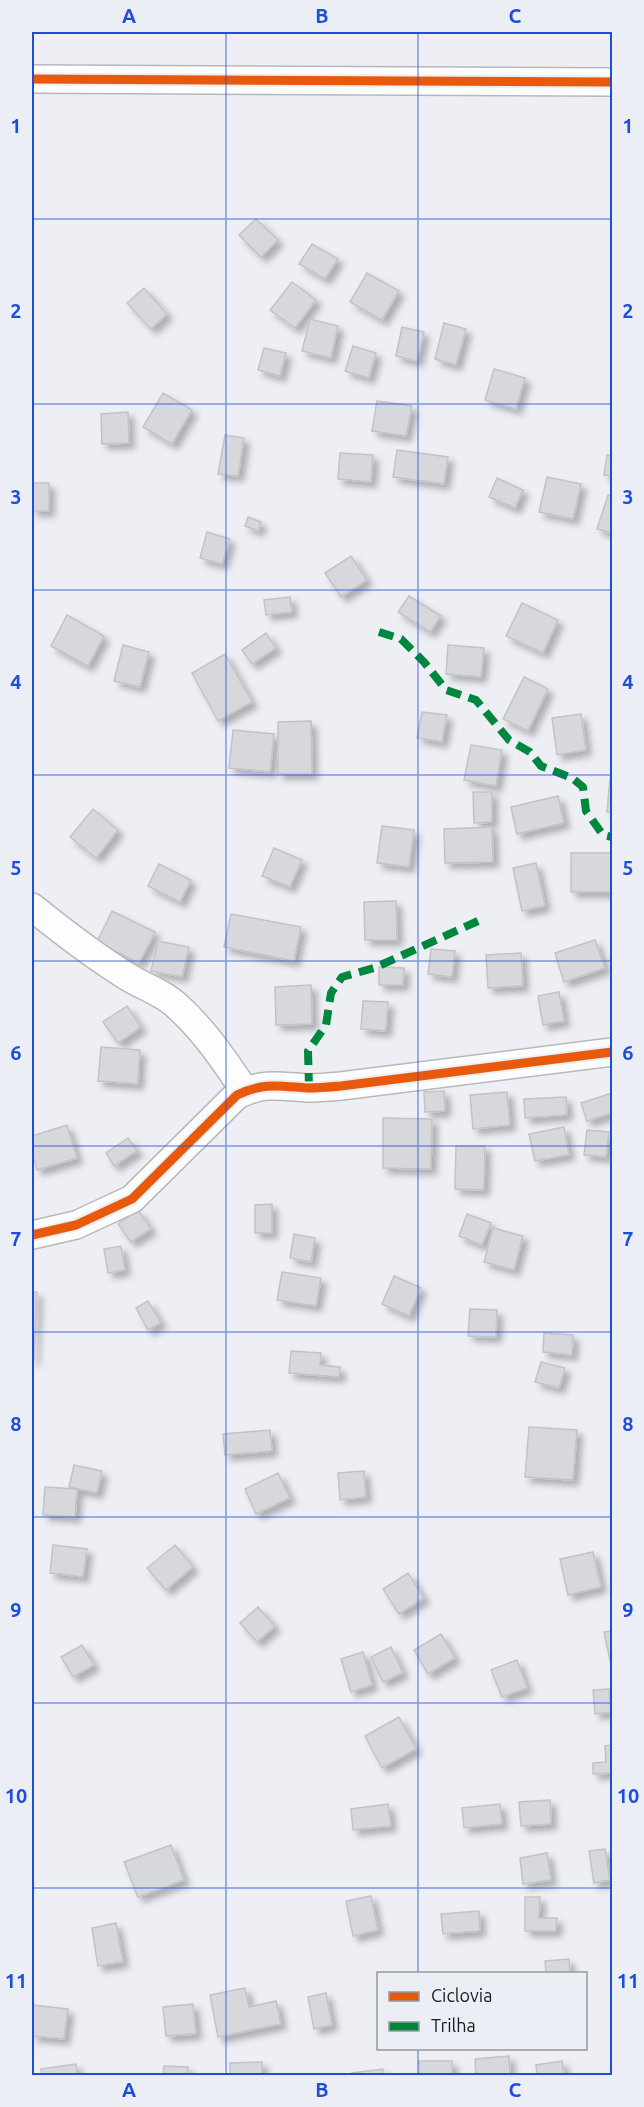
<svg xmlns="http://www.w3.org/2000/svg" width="644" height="2107" font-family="Ubuntu,sans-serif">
  <defs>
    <filter id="shadow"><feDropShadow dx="5.5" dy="5.5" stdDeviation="3" flood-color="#0004"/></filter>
  </defs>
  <rect width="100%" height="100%" fill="#eeeff4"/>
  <!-- building -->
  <g fill="#d7d8db" stroke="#c2c3c6" stroke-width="1.5" filter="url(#shadow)">
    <polygon points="256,219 278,240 261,257 239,235"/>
    <polygon points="312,244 338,259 325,279 299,264"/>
    <polygon points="367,273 399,291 382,320 350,302"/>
    <polygon points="292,282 316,300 295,328 270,310"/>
    <polygon points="144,288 167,314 151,329 127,303"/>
    <polygon points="310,319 338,326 331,358 302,351"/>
    <polygon points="444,323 466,329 456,365 435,359"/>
    <polygon points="402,327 424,332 417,361 396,356"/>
    <polygon points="353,346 376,353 369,378 345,371"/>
    <polygon points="264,348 286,353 280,376 258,370"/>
    <polygon points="494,369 525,378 516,409 485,400"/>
    <polygon points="163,393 192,410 172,444 143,427"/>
    <polygon points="377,401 412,406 406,436 372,431"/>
    <polygon points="128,412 129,443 102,444 101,414"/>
    <polygon points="225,435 244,438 238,476 218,474"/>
    <polygon points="397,450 448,457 444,484 393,477"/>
    <polygon points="340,453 373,455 371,482 338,479"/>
    <polygon points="607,455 612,456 612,476 604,475"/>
    <polygon points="547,477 581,484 573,519 539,512"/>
    <polygon points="497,478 523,490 515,508 489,497"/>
    <rect x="32" y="483" width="17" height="28"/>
    <polygon points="608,495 612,496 612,533 597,529"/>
    <polygon points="248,517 261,522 258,531 245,526"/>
    <polygon points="207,532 230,539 222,564 200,558"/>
    <polygon points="351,556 367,580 341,597 325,573"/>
    <polygon points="409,596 441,616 430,632 398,612"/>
    <polygon points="290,597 292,612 266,615 264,600"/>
    <polygon points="522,603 558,620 543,653 506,636"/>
    <polygon points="67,615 104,636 88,666 51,646"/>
    <polygon points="266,633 276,648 252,664 242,650"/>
    <polygon points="123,645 149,652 140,687 114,681"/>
    <polygon points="448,645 484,648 481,677 446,674"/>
    <polygon points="225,654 252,702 218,721 192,673"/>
    <polygon points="524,677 548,689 528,731 503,719"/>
    <polygon points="422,712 447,715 442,742 417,738"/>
    <polygon points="581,714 586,750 557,755 552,718"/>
    <polygon points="311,721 312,774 278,774 278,722"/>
    <polygon points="233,730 274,734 270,772 229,768"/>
    <polygon points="471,745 502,750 496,786 464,780"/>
    <polygon points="610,778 612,778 612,813 607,812"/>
    <polygon points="473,792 492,792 492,822 474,823"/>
    <polygon points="558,796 564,823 517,834 511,807"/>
    <polygon points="93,809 118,830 96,858 70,837"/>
    <polygon points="382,826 414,830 409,867 377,863"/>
    <polygon points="492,827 493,862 445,863 444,829"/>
    <polygon points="274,848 302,860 290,887 262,876"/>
    <rect x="571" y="853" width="41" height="39"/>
    <polygon points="536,863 545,906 522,911 513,868"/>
    <polygon points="159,864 191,880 180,902 148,886"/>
    <polygon points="396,901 397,940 365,940 364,902"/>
    <polygon points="112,911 155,932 139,963 97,942"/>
    <polygon points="231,914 301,927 294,961 224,947"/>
    <polygon points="595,940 605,968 564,982 555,953"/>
    <polygon points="158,941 189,947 182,977 151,971"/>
    <polygon points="431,949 455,951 452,977 428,974"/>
    <polygon points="521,953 523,986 488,988 486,955"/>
    <polygon points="379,967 404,968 403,985 379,985"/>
    <polygon points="311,985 312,1024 276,1025 275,987"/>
    <polygon points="559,992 564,1021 543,1025 538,996"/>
    <polygon points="363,1001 388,1002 386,1031 361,1029"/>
    <polygon points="127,1006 141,1027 118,1043 103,1022"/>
    <polygon points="101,1047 140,1050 138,1084 98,1081"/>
    <polygon points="444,1091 445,1111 425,1112 424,1092"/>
    <polygon points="507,1092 510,1125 473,1129 470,1095"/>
    <polygon points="612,1093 612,1113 587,1121 581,1103"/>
    <polygon points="566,1097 567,1115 525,1118 524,1099"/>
    <polygon points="383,1118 432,1119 431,1169 383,1168"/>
    <polygon points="67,1125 77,1158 37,1170 32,1152 32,1136"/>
    <polygon points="564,1127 569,1155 535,1161 529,1134"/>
    <polygon points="587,1130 609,1132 606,1157 584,1155"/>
    <polygon points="128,1138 137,1151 114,1166 106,1153"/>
    <polygon points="456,1146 485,1146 484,1190 455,1189"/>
    <polygon points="272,1204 272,1233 255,1233 255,1205"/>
    <polygon points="138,1210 151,1229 131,1242 118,1224"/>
    <polygon points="467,1214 491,1223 482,1245 459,1236"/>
    <polygon points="493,1228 523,1236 514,1270 484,1262"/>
    <polygon points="294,1234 315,1238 311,1262 290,1258"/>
    <polygon points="121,1246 125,1270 108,1273 104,1249"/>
    <polygon points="282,1272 321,1278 316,1306 277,1300"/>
    <polygon points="394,1276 421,1288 409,1316 382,1304"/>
    <polygon points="32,1292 37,1292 34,1360 32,1360"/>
    <polygon points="148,1301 161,1323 148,1330 136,1308"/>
    <polygon points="470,1309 497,1310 496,1337 468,1336"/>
    <polygon points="544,1333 573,1335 572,1355 543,1352"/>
    <polygon points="291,1351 321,1353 320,1365 340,1367 339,1377 289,1373"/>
    <polygon points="541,1362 565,1368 559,1388 535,1382"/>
    <polygon points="529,1427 577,1430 573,1480 525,1477"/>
    <polygon points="270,1430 272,1451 225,1455 223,1434"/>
    <polygon points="74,1465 102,1471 97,1493 69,1487"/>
    <polygon points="364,1471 366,1497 340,1500 338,1473"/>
    <polygon points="278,1473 290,1498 256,1514 245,1489"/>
    <polygon points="45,1487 77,1489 75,1517 43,1515"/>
    <polygon points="53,1545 87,1549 83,1577 50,1573"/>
    <polygon points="175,1545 193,1567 166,1590 147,1568"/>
    <polygon points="593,1552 601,1587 568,1595 560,1559"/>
    <polygon points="408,1573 424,1598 399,1614 383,1589"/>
    <polygon points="258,1607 275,1626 257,1642 240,1623"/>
    <polygon points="612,1631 612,1664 611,1665 604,1632"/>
    <polygon points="441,1634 455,1658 428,1674 414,1650"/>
    <polygon points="82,1645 94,1665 73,1677 61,1657"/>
    <polygon points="391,1647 403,1673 383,1682 371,1657"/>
    <polygon points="363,1652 372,1685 351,1692 341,1659"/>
    <polygon points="517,1660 527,1688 502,1697 491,1670"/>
    <polygon points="609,1689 611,1712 595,1714 593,1690"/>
    <polygon points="399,1717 416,1749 382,1768 365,1736"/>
    <polygon points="612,1745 612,1773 593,1774 593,1763 606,1762 605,1746"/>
    <polygon points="550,1800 551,1824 521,1826 519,1802"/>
    <polygon points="388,1804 391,1826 353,1830 351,1809"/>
    <polygon points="500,1804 502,1824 464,1828 462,1808"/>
    <polygon points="171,1845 184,1880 138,1897 124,1862"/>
    <polygon points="605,1849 610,1880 594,1883 589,1851"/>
    <polygon points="547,1853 551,1880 523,1884 520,1858"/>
    <polygon points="371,1896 378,1930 353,1936 346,1901"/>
    <polygon points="525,1897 540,1897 539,1918 557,1918 556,1931 525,1931"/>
    <polygon points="479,1911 480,1931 443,1934 441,1914"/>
    <polygon points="116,1923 123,1962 98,1966 92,1928"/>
    <polygon points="569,1959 570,1974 546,1974 545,1961"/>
    <polygon points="245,1988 249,2007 276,2001 281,2024 218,2037 210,1995"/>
    <polygon points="326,1993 332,2025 314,2029 308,1997"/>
    <polygon points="193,2004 196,2034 166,2036 163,2007"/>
    <polygon points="32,2005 68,2009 64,2039 32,2036"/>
    <polygon points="509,2056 510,2076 476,2076 475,2059"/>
    <rect x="419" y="2061" width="33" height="15"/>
    <polygon points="562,2061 564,2076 537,2076 536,2065"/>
    <polygon points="262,2062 262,2076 230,2076 230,2063"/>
    <polygon points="76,2064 78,2076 42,2076 41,2069"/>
    <polygon points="164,2066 188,2067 187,2076 163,2076"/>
    <polygon points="383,2069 383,2076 353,2076 352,2073"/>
  </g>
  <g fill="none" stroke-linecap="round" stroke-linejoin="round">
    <defs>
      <g id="minor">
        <polyline points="32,79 612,82"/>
        <path d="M 32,907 C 63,932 94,956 128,977 C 144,987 162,992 176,1005 C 204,1030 224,1060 245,1091"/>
        <path d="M 32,1235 L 76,1225 L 132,1199 L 237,1095 C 264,1082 279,1086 307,1088 C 318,1088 330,1087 341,1086 L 612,1052"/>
      </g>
    </defs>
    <!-- minor casing -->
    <use href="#minor" stroke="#b7b8bb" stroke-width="30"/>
    <!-- minor -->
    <use href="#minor" stroke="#fcfdfd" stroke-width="27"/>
    <!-- quiet -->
    <g stroke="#00873e" stroke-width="8" stroke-dasharray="15 8" stroke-linecap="butt">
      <polyline points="379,632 401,639 424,662 446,690 476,700 509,740 530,752 541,766 572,778 583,787 586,811 603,835 612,837"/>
      <polyline points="309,1088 308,1051 326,1025 331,993 342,977 374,968 478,921"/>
    </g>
    <defs>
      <g id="cycleway">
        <polyline points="32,79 612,82"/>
        <path d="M 32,1235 L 76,1225 L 132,1199 L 237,1095 C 264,1082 279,1086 307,1088 C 318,1088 330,1087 341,1086 L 612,1052"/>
      </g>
    </defs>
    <!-- cycleway casing -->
    <use href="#cycleway" stroke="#eceef6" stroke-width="13"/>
    <!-- cycleway -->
    <use href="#cycleway" stroke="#e8590c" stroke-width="9"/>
  </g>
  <!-- grid -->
  <path fill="none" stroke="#1d4ed8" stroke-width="1.5" stroke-opacity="0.55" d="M 226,32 L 226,2076M 418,32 L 418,1974M 32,219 L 612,219M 32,404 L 612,404M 32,590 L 612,590M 32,775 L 612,775M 32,961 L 612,961M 32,1146 L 612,1146M 32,1332 L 612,1332M 32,1517 L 612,1517M 32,1703 L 612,1703M 32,1888 L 612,1888M 418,2048 L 418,2076"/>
  <!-- border -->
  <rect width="644" height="2107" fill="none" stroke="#eceef6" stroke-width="66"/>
  <!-- legend -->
  <rect x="377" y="1972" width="210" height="78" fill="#eceef6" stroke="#98999f" stroke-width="1.5"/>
  <rect x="389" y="1992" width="30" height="9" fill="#e8590c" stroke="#98999f" stroke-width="1.5"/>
  <text x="431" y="2002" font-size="18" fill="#191a1d">Ciclovia</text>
  <rect x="389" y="2022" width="30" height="9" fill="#00873e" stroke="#98999f" stroke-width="1.5"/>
  <text x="431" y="2032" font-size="18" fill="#191a1d">Trilha</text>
  <rect x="33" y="33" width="578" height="2041" fill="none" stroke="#1d4ed8" stroke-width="2"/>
  <g font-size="20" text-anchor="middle" font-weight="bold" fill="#1d4ed8">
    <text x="129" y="23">A</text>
    <text x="322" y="23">B</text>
    <text x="515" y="23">C</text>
    <text x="16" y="133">1</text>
    <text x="628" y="133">1</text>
    <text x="16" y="318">2</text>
    <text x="628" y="318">2</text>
    <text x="16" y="504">3</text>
    <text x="628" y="504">3</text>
    <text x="16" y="689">4</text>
    <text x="628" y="689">4</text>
    <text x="16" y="875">5</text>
    <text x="628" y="875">5</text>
    <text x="16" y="1060">6</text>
    <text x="628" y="1060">6</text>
    <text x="16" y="1246">7</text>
    <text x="628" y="1246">7</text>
    <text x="16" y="1431">8</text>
    <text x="628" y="1431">8</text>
    <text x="16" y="1617">9</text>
    <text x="628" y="1617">9</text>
    <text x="16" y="1803">10</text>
    <text x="628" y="1803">10</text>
    <text x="16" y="1988">11</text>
    <text x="628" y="1988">11</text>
    <text x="129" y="2097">A</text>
    <text x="322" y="2097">B</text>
    <text x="515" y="2097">C</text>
  </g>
</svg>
